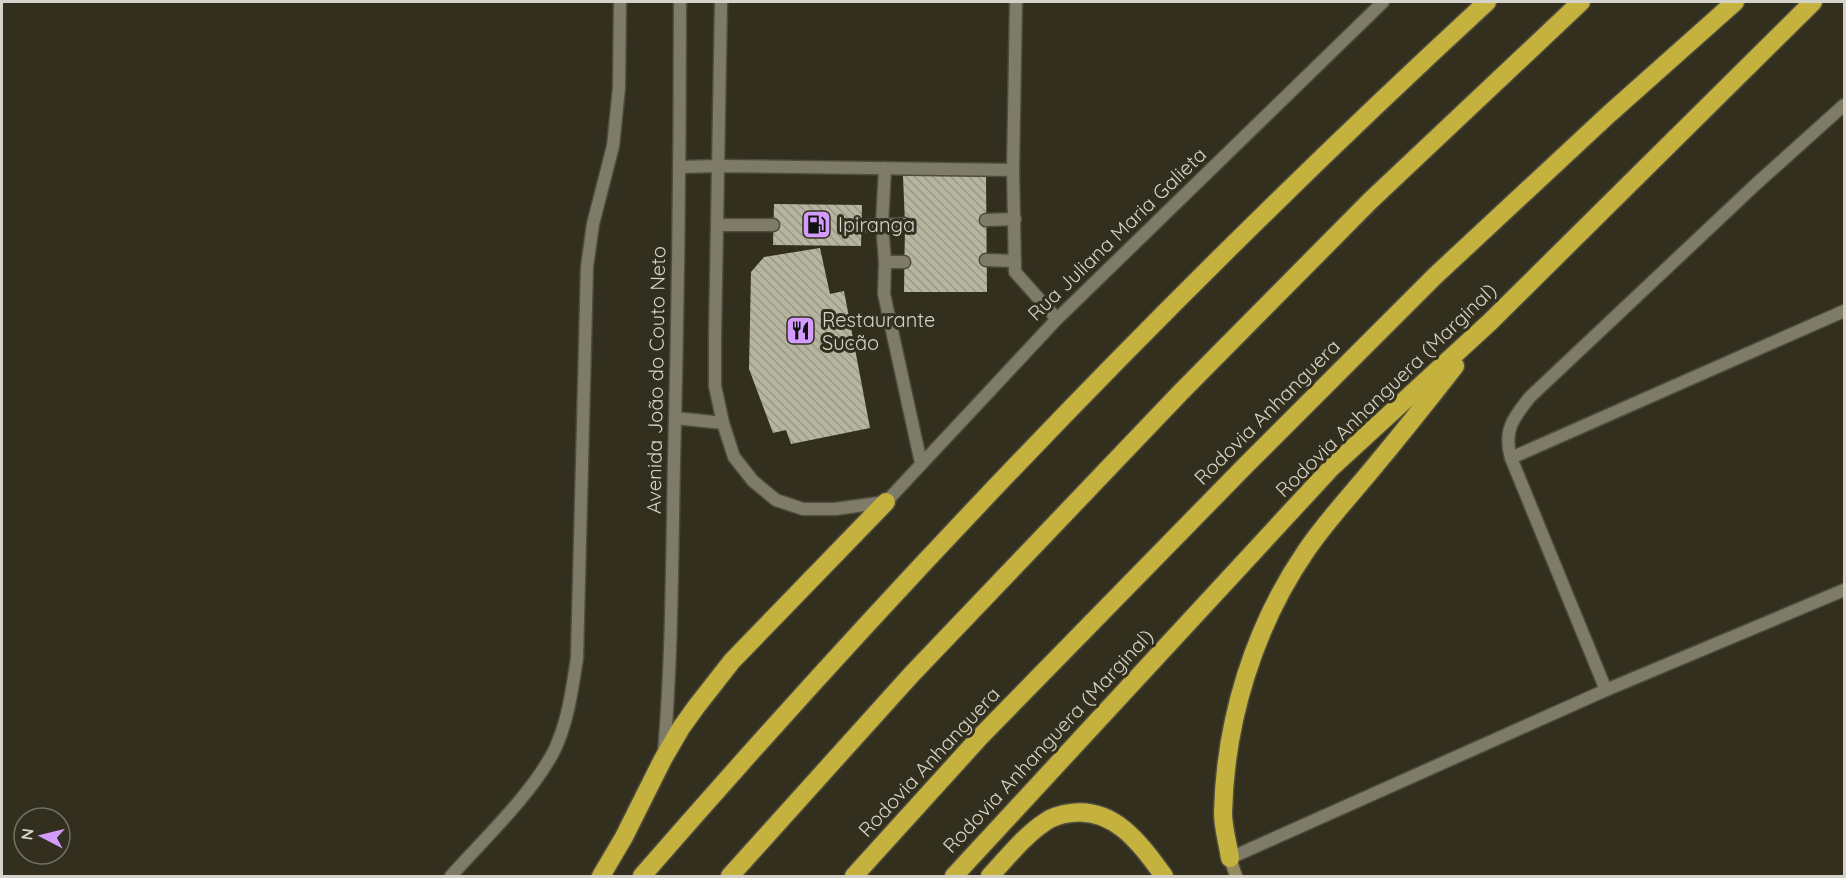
<svg xmlns="http://www.w3.org/2000/svg" width="1846" height="878" font-family="Quicksand,sans-serif">
  <defs>
    <pattern id="building-back-hatch" width="6" height="6" patternUnits="userSpaceOnUse" patternTransform="scale(1.5)"><rect width="6" height="6" fill="#b7b49f"/><path d="M-1 5l2 2M0 0l6 6M5-1l2 2" fill="none" stroke="#999786"/></pattern>
  </defs>
  <rect width="100%" height="100%" fill="#322f1e"/>
  <!-- building -->
  <g fill="url(#building-back-hatch)">
    <polygon points="986,175 987,292 904,292 905,224 903,176"/>
    <polygon points="774,204 862,205 861,246 773,245"/>
    <polygon points="820,248 830,294 844,291 870,428 791,444 786,430 773,433 749,369 751,272 764,257"/>
  </g>
  <g fill="none" stroke-linecap="round" stroke-linejoin="round">
    <defs>
      <g id="lane">
        <polyline points="680,167 719,166 1013,170"/>
        <polyline points="885,168 882,224 885,262 884,294 921,463"/>
        <polyline points="986,220 1015,219"/>
        <polyline points="718,225 773,225"/>
        <polyline points="862,226 905,224"/>
        <polyline points="986,260 1015,261"/>
        <polyline points="885,262 904,262"/>
      </g>
      <g id="street">
        <polyline points="721,2 715,337 715,386 723,423 734,457 753,481 776,500 803,509 835,509 886,502 1057,319 1383,2"/>
        <polyline points="1016,2 1013,170 1015,272 1057,319"/>
        <polyline points="675,418 723,423"/>
        <polyline points="1511,458 1844,311"/>
        <path d="M 1606,690 L 1511,458 C 1503,431 1513,418 1530,397 L 1755,185 L 1844,105"/>
        <path d="M 664,753 C 672,657 672,560 674,463 C 678,309 680,156 680,2"/>
        <polyline points="1230,858 1606,690 1844,590"/>
        <path d="M 451,876 C 484,839 531,795 554,751 C 568,722 572,690 577,658 L 587,267 L 593,224 L 613,146 L 619,88 L 620,2"/>
      </g>
      <polyline id="secondary" points="1230,858 1236,876"/>
      <g id="highway">
        <path d="M 1230,858 C 1228,844 1223,828 1223,813 C 1225,721 1254,627 1306,551 C 1325,523 1348,498 1369,473 C 1399,437 1427,402 1455,366"/>
        <polyline points="601,876 624,837 663,759 681,728 696,707 732,661 886,502"/>
        <path d="M 642,876 C 908,570 1189,277 1487,2"/>
        <polyline points="730,876 911,675 1181,392 1370,201 1581,2"/>
        <polyline points="854,876 980,737 1246,465 1435,276 1608,115 1735,2"/>
        <polyline points="954,876 1332,467 1490,322 1813,2"/>
        <path d="M 990,876 C 1007,858 1024,836 1045,822 C 1052,817 1063,814 1071,813 C 1115,807 1141,845 1164,876"/>
      </g>
    </defs>
    <!-- lane casing -->
    <use href="#lane" stroke="#4f4c3e" stroke-width="15"/>
    <!-- street casing -->
    <use href="#street" stroke="#4f4c3e" stroke-width="15"/>
    <!-- secondary casing -->
    <use href="#secondary" stroke="#4f4c3e" stroke-width="15"/>
    <!-- highway casing -->
    <use href="#highway" stroke="#4f4c3e" stroke-width="21"/>
    <!-- lane -->
    <use href="#lane" stroke="#7e7b68" stroke-width="12"/>
    <!-- street -->
    <use href="#street" stroke="#7e7b68" stroke-width="12"/>
    <!-- secondary -->
    <use href="#secondary" stroke="#938b5b" stroke-width="12"/>
    <!-- highway -->
    <use href="#highway" stroke="#c5b13d" stroke-width="18"/>
  </g>
  <!-- icons -->
  <defs>
    <symbol id="fuel-square" viewBox="-11 -11 22 22"><rect x="-9" y="-9" width="18" height="18" rx="4" fill="#d39cfc" stroke="#322f1e"/><path d="M-5.5-6h7V0h2V4h1.3V-2.5L3-4.5l.8-.8L6-3V5H2.5V1h-1V6h-7ZM-4.2-4.7v3.2H.2V-4.7Z" fill="#111"/></symbol>
    <symbol id="restaurant-square" viewBox="-11 -11 22 22"><rect x="-9" y="-9" width="18" height="18" rx="4" fill="#d39cfc" stroke="#322f1e"/><path d="M-5-6h1v4h1v-4h1v4h1v-4h1v5L-1.5 .5V6h-2V.5L-5-1ZM5-6V6H3V1.5H1.5Q1.5-4 5-6Z" fill="#111"/></symbol>
  </defs>
  <g fill-rule="evenodd">
    <use href="#fuel-square" x="800" y="208" width="33" height="33"/>
    <use href="#restaurant-square" x="784" y="314" width="33" height="33"/>
  </g>
  <g text-anchor="middle" stroke-width="6" stroke-linejoin="round" paint-order="stroke">
    <!-- poi labels -->
    <g font-size="20" fill="#d6d4ca" stroke="#322f1e" text-anchor="start">
      <text x="838" y="232">Ipiranga</text>
      <text x="822" y="327">Restaurante<tspan x="822" dy="23">Sucão</tspan></text>
    </g>
    <!-- street labels -->
    <g font-size="20" fill="#d6d4ca" stroke="#322f1e">
      <text transform="translate(1117 234) rotate(-44)" y="7">Rua Juliana Maria Galieta</text>
      <text transform="translate(656 380) rotate(-89)" y="7">Avenida João do Couto Neto</text>
      <text transform="translate(1386 390) rotate(-44)" y="7">Rodovia Anhanguera (Marginal)</text>
      <text transform="translate(1267 412) rotate(-45)" y="7">Rodovia Anhanguera</text>
      <text transform="translate(1048 741) rotate(-47)" y="7">Rodovia Anhanguera (Marginal)</text>
      <text transform="translate(929 762) rotate(-47)" y="7">Rodovia Anhanguera</text>
    </g>
  </g>
  <!-- border -->
  <rect width="1846" height="878" fill="none" stroke="#d6d4ca" stroke-width="6"/>
  <!-- north arrow -->
  <g transform="translate(42 836) rotate(277)"><circle r="28" fill="#322f1e" stroke="#747163" stroke-width="1.5"/>
  <path d="M0-4.5L10 22L0 15L-10 22Z" fill="#d39cfc"/>
  <text y="-9" font-size="16" font-weight="bold" text-anchor="middle" fill="#d6d4ca">N</text>
  </g>
</svg>
